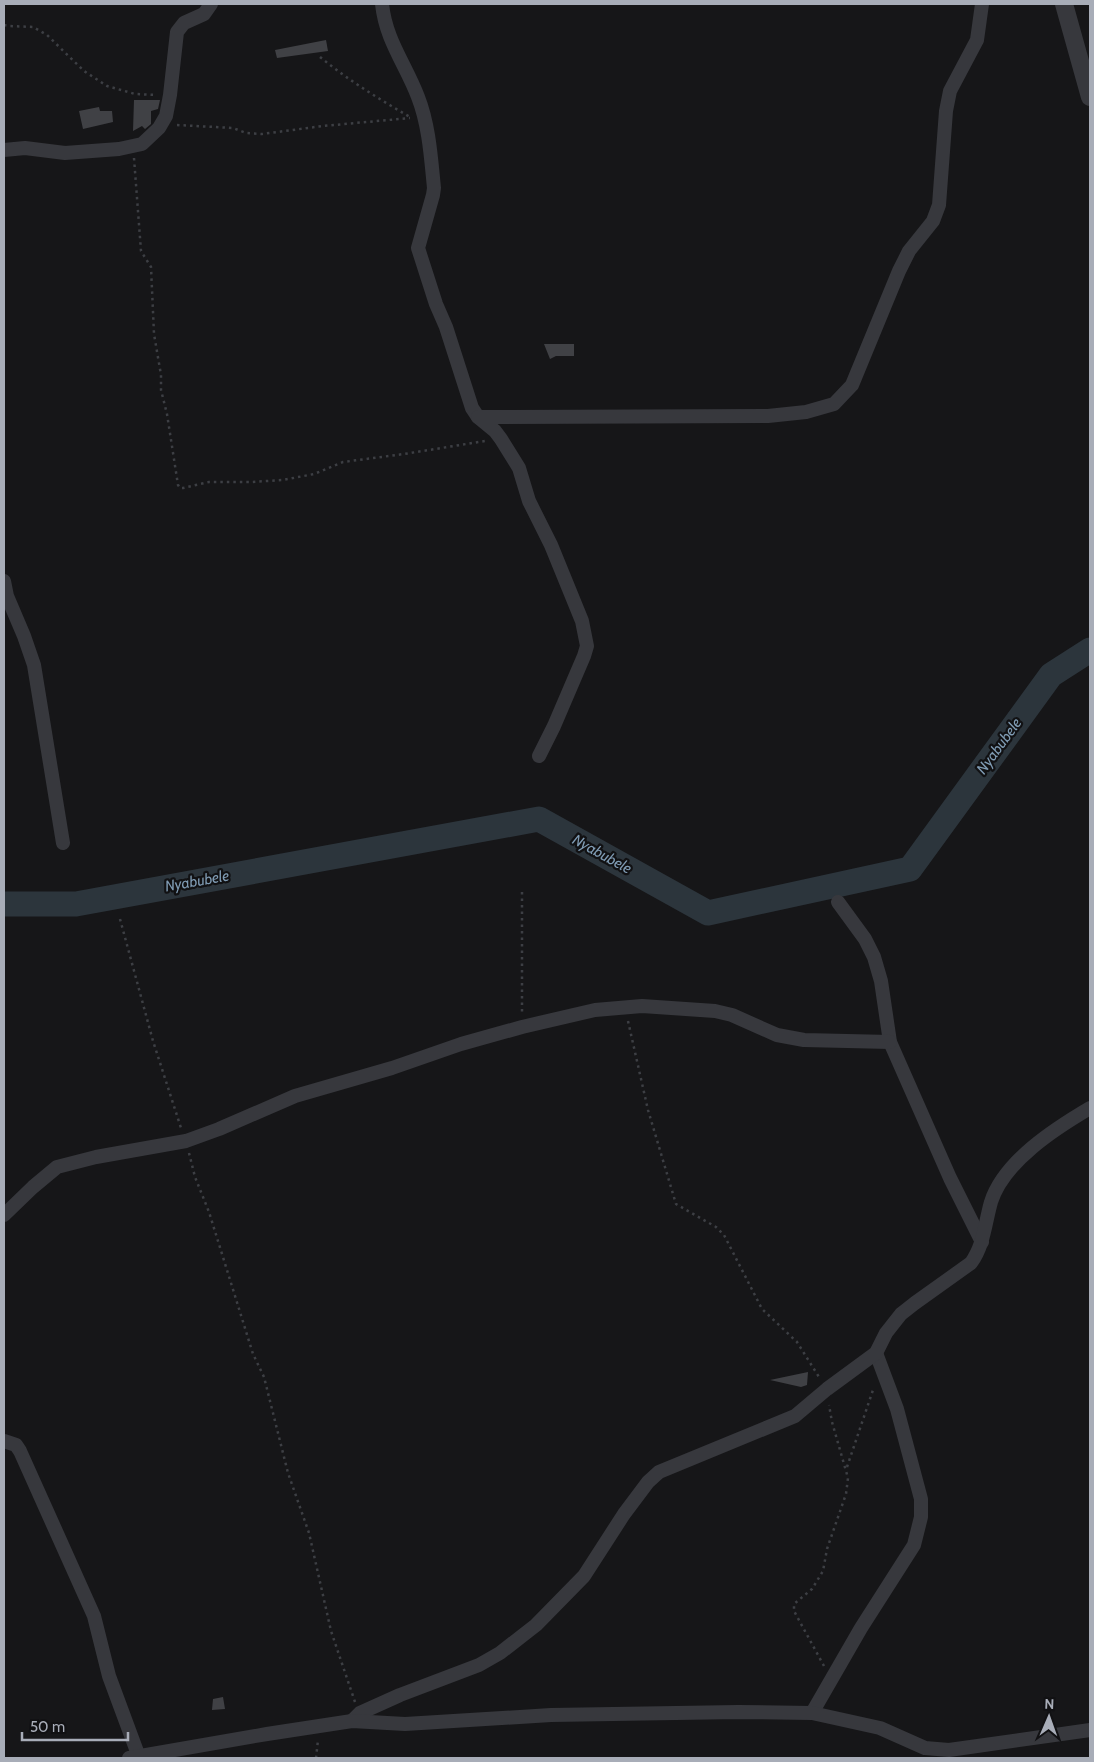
<svg xmlns="http://www.w3.org/2000/svg" width="1094" height="1762" font-family="Cabin,sans-serif">
  <rect width="100%" height="100%" fill="#161618"/>
  <g fill="none" stroke-linecap="round" stroke-linejoin="round">
    <!-- river -->
    <polyline stroke="#2c353c" stroke-width="25" points="4,904 76,904 539,819 708,913 910,869 1051,675 1090,650"/>
  </g>
  <!-- building -->
  <g fill="#404145">
    <polygon points="326,40 328,51 277,58 275,50"/>
    <polygon points="134,100 160,100 158,109 151,111 151,124 145,129 142,126 133,131"/>
    <polygon points="99,107 100,111 112,111 113,122 83,129 79,111"/>
    <polygon points="544,344 574,344 574,356 556,356 550,359"/>
    <polygon points="808,1372 807,1385 801,1387 770,1380"/>
    <polygon points="223,1697 225,1709 212,1710 213,1699"/>
  </g>
  <g fill="none" stroke-linecap="round" stroke-linejoin="round">
    <!-- path -->
    <g stroke="#3d3f44" stroke-width="2.5" stroke-dasharray="2.5 4" stroke-linecap="butt">
      <polyline points="4,25 10,26 33,27 47,35 84,71 107,86 135,94 157,95"/>
      <path d="M 320,57 C 348,80 379,99 410,117"/>
      <polyline points="177,125 233,128 246,133 262,134 323,126 410,118"/>
      <polyline points="134,158 141,251 151,267 154,334 161,375 161,390 167,414 178,485 180,488 183,488 209,482 252,482 283,480 314,474 343,462 404,454 485,441"/>
      <polyline points="522,892 522,1013"/>
      <polyline points="120,919 153,1041 181,1128"/>
      <polyline points="628,1021 648,1110 676,1204 716,1227 724,1235 762,1309 797,1342 819,1377"/>
      <polyline points="189,1153 195,1177 209,1212 253,1354 264,1377 288,1473 309,1533 331,1631 355,1702"/>
      <polyline points="847,1467 874,1387"/>
      <polyline points="824,1666 794,1611 794,1604 812,1589 823,1571 827,1549 846,1494 848,1478 832,1422 829,1405"/>
      <polyline points="316,1758 318,1740"/>
    </g>
    <!-- minor -->
    <g stroke="#37383d" stroke-width="14">
      <path d="M 382,4 C 386,41 405,63 418,97 C 429,125 431,158 434,188 L 433,195 L 418,248 L 436,304 L 446,327 L 472,408 L 478,417 L 495,431 L 501,439 L 519,468 L 529,501 L 551,545 L 582,621 L 587,646 L 584,656 L 554,726 L 539,756"/>
      <polyline points="4,150 25,148 65,153 119,149 142,144 159,128 166,116 170,95 177,32 184,23 204,14 211,4"/>
      <polyline points="478,417 768,416 806,412 834,404 852,385 899,271 909,251 933,221 939,205 946,111 950,91 977,40 982,4"/>
      <polyline points="4,581 7,596 24,636 34,665 63,843"/>
      <polyline points="838,902 865,939 874,957 881,981 890,1042 950,1178 982,1242"/>
      <polyline points="4,1215 33,1187 57,1167 96,1157 186,1141 219,1129 295,1096 392,1068 461,1044 522,1027 595,1010 642,1006 715,1011 732,1015 777,1035 804,1040 890,1042"/>
      <polyline points="4,1441 16,1445 20,1451 94,1616 109,1676 139,1757"/>
      <polyline points="812,1713 861,1628 914,1545 921,1517 921,1499 897,1409 876,1353"/>
      <path d="M 352,1721 L 360,1713 L 400,1695 L 479,1665 L 500,1653 L 536,1625 L 584,1576 L 624,1514 L 648,1482 L 659,1472 L 795,1416 L 827,1389 L 876,1353 L 886,1333 L 901,1314 L 915,1303 L 971,1263 C 984,1245 985,1223 991,1202 C 1004,1161 1056,1128 1090,1108"/>
      <polyline points="129,1758 267,1734 352,1721 405,1724 551,1715 738,1712 812,1713 880,1728 925,1748 949,1750 1090,1730"/>
    </g>
    <!-- tertiary -->
    <polyline stroke="#37383d" stroke-width="18" points="1064,4 1090,97"/>
  </g>
  <g text-anchor="middle" stroke-width="4.5" stroke-linejoin="round" paint-order="stroke">
    <!-- water labels -->
    <g font-size="15" font-style="italic" fill="#7f9bb3" stroke="#111113">
      <text transform="translate(999 746) rotate(-54)" y="5">Nyabubele</text>
      <text transform="translate(602 854) rotate(29)" y="5">Nyabubele</text>
      <text transform="translate(197 881) rotate(-10)" y="5">Nyabubele</text>
    </g>
  </g>
  <!-- border -->
  <rect width="1094" height="1762" fill="none" stroke="#a8adb8" stroke-width="10"/>
  <!-- north arrow -->
  <g transform="translate(1049 1717) rotate(2)" stroke="#111113" stroke-width="4" paint-order="stroke">
  <path d="M0-4L9 19L0 12L-9 19Z" fill="#a8adb8"/>
  <text y="-8" font-size="14" font-weight="bold" text-anchor="middle" fill="#a8adb8">N</text>
  </g>
  <!-- scale -->
  <path d="M22 1732v8h106v-8" fill="none" stroke="#a8adb8" stroke-width="2.5"/>
  <text x="30" y="1732" font-size="15" fill="#a8adb8" stroke="#111113" stroke-width="4" paint-order="stroke">50 m</text>
</svg>
